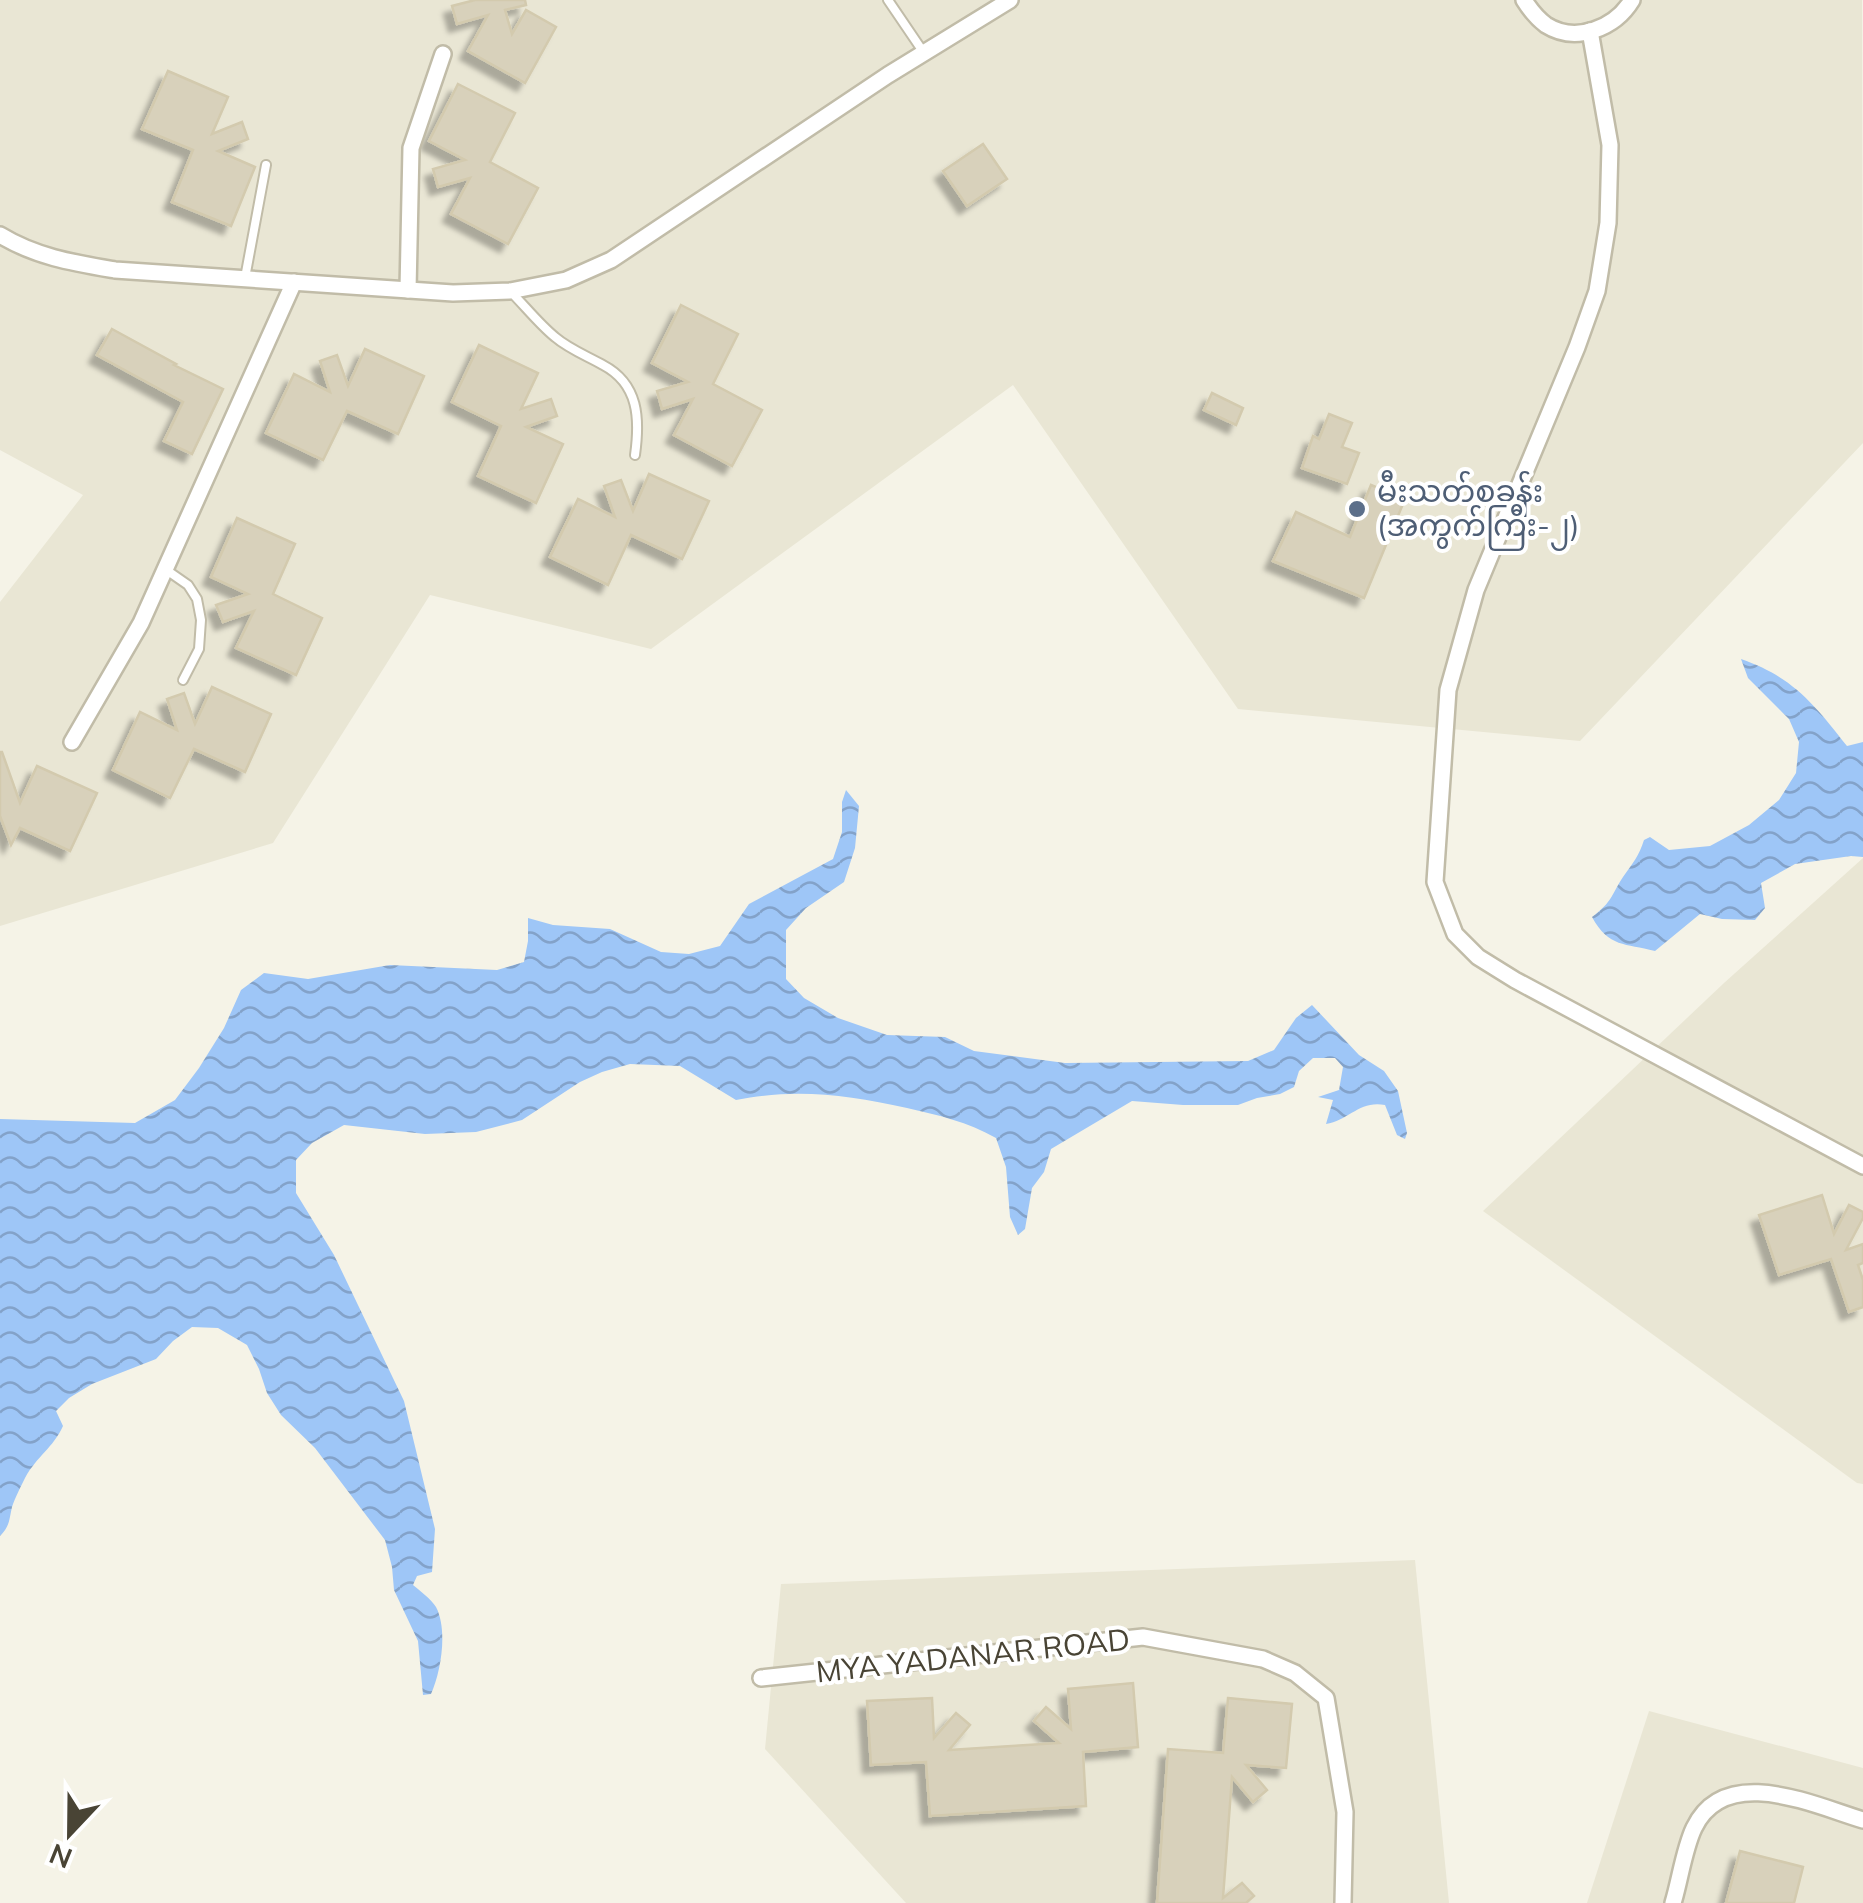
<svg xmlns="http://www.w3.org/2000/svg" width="1863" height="1903" font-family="Mulish,'Noto Sans Myanmar',sans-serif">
  <defs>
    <pattern id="water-waves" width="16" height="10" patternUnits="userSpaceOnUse" patternTransform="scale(2.5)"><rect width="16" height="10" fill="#9ec6f7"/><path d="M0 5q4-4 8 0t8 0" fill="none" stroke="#83a2c9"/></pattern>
    <filter id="shadow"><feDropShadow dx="-8" dy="8" stdDeviation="2.5" flood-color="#0004"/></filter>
  </defs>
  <rect width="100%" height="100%" fill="#f5f3e7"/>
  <!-- residential -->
  <g fill="#e9e6d4">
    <polygon points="0,0 1862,0 1863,443 1580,741 1238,709 1013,385 651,649 430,595 273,843 0,926 0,602 83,495 0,450"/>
    <polygon points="1863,858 1863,1484 1857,1483 1483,1211 1724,983"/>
    <polygon points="1415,1560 1449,1903 906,1903 765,1749 781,1584"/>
    <polygon points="1649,1711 1863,1768 1863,1903 1587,1903"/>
  </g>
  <!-- water -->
  <g fill="url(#water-waves)">
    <path d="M 1741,659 C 1793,677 1814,704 1847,746 L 1863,742 L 1863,857 L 1851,856 L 1795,864 L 1761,883 L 1765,908 L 1755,920 L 1722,919 L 1700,914 L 1655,951 C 1625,943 1609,948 1592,917 C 1613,901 1610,897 1623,877 C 1633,863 1639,856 1644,840 L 1650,837 L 1669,850 L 1710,846 L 1749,825 L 1779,800 L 1796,773 L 1799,742 L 1789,719 L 1748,678 Z"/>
    <path d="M 846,790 L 859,806 L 855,848 L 844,882 L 806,908 L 786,930 L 786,979 L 804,998 L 838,1018 L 887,1035 L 945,1037 L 974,1051 L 1065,1063 L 1248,1061 L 1274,1050 L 1296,1018 L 1312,1005 L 1359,1055 L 1384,1071 L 1398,1091 L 1407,1133 L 1405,1139 L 1397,1135 L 1385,1105 C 1360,1100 1349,1120 1326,1124 L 1333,1100 L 1318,1097 L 1339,1090 L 1343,1067 L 1335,1058 L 1313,1058 L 1299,1071 L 1294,1087 L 1280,1094 L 1257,1098 L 1238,1105 L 1183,1105 L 1132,1101 L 1051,1149 L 1044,1172 L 1032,1188 L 1025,1229 L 1018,1235 L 1010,1217 L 1006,1167 L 996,1138 C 968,1122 938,1115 907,1108 C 847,1095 797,1088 736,1100 L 680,1066 L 630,1064 L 602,1072 L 580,1082 L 522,1120 L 476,1132 L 425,1134 L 344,1125 L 312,1143 L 296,1160 L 296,1193 L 334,1255 L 404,1401 L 435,1529 L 432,1572 L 417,1576 L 413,1585 C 420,1591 431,1599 436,1607 C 448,1630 441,1672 431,1694 L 423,1695 L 418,1641 L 394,1590 L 392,1567 L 385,1540 L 315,1448 L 281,1415 L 267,1393 L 259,1369 L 247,1345 L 218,1328 L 192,1327 L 173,1341 L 156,1359 L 92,1384 L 69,1398 L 56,1411 L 63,1426 C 53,1448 37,1456 25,1478 C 21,1486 15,1498 12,1507 C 9,1520 10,1526 0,1536 L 0,1119 L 135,1123 L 175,1100 L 199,1068 L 224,1028 L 241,990 L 264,973 L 308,979 L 390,965 L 497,970 L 524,962 L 528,941 L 528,918 L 553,925 L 610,929 L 661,952 L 689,954 L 720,946 L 749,904 L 833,859 L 842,832 L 842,802 Z"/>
  </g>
  <!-- building -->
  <g fill="#d8d1bb" stroke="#d3caae" stroke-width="2.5" filter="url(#shadow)">
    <polygon points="475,0 525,0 526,5 505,10 512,34 526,10 556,27 525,83 468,51 488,15 457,24 452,6"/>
    <polygon points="168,71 228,97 212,134 242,122 248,139 218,151 255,167 231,226 172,202 193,150 142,129"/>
    <polygon points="458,84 515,113 490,162 538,188 508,244 451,214 470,178 438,187 433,169 465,160 429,141"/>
    <polygon points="983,144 1007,179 967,206 943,171"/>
    <polygon points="681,305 738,334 713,384 762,410 732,466 674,435 693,399 662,409 657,391 688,382 652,363"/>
    <polygon points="112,329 176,364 174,365 223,389 192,454 164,441 183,402 97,355"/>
    <polygon points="479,345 538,373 521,409 551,399 557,416 526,427 563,444 536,503 478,476 501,426 452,402"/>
    <polygon points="365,349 424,376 398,434 347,411 323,460 266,433 294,374 330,392 320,361 337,355 348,386"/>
    <polygon points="1212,393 1243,408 1236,425 1204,410"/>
    <polygon points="1329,414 1352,423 1342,447 1359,453 1347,484 1302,468 1313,436 1319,439"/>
    <polygon points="649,474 709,501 682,559 631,535 608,585 550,557 578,499 615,517 604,486 621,480 633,511"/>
    <polygon points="1371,485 1405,499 1364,598 1273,561 1296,512 1350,537"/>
    <polygon points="237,518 295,544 273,594 322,618 296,675 236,648 254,611 223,622 216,605 248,594 211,577"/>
    <polygon points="212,687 271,714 245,772 194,749 170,798 113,770 140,712 177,730 167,699 184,693 195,724"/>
    <polygon points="0,752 2,752 20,803 37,766 97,793 70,851 20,828 11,845 0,816"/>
    <polygon points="1822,1195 1834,1234 1849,1205 1863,1212 1863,1218 1846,1250 1863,1244 1863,1263 1858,1265 1863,1280 1863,1307 1849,1312 1831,1259 1779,1275 1759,1215"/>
    <polygon points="1133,1683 1138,1747 1083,1752 1086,1806 930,1816 926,1762 871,1765 867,1701 932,1698 934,1738 956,1713 970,1725 949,1750 1059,1743 1034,1721 1046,1707 1071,1729 1068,1689"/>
    <polygon points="1228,1698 1292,1704 1286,1768 1246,1765 1267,1790 1253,1802 1232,1777 1223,1898 1242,1883 1254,1896 1246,1903 1157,1903 1168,1749 1223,1753"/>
    <polygon points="1740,1851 1803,1867 1794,1903 1726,1903"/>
  </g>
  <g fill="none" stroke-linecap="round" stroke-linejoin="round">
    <defs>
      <g id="lane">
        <polyline points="888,0 924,53"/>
        <polyline points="245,278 266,165"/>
        <path d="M 510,291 C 525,306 539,324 555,337 C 569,349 587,356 603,365 C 639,384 640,419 635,455"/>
        <polyline points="165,569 188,585 197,599 201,620 199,649 183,680"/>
      </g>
      <g id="street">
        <path d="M 1524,0 C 1529,8 1538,19 1546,25 C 1576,44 1615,28 1632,0"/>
        <polyline points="1590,31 1610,145 1608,223 1597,291 1577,347 1476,590 1448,690 1435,882 1455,934 1478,957 1515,980 1863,1166"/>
        <path d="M 0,235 C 36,257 74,263 115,270 L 453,293 L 510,291 L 566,280 L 611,260 L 888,75 L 1010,0"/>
        <polyline points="408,290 411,148 443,54"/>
        <polyline points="72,742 141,623 294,282"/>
        <polyline points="761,1678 1143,1637 1263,1659 1295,1673 1326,1698 1345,1812 1343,1903"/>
        <path d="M 1673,1903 C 1680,1880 1684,1849 1694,1828 C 1725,1763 1813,1805 1863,1820"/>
      </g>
    </defs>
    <!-- lane casing -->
    <use href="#lane" stroke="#c1bca8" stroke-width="12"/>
    <!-- street casing -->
    <use href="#street" stroke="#c1bca8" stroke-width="20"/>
    <!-- lane -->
    <use href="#lane" stroke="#fff" stroke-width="8"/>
    <!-- street -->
    <use href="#street" stroke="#fff" stroke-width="15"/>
  </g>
  <!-- markers -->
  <circle fill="#5c6f8a" stroke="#fff" stroke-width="4" cx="1357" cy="509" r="10"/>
  <g text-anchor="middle" stroke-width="8" stroke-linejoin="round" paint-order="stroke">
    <!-- service labels -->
    <g font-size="30" fill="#4e5e75" stroke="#fff" text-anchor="start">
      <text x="1377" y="502">မီးသတ်စခန်း<tspan x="1377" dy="34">(အကွက်ကြီး-၂)</tspan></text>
    </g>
    <!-- street labels -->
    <g font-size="30" fill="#494435" stroke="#fff">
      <text transform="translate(973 1656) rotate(-6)" y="10">MYA YADANAR ROAD</text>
    </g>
  </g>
  <!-- north arrow -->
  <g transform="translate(70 1833) rotate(202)" stroke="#ffffff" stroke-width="8" paint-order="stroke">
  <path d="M0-8L18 38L0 25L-18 38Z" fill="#494435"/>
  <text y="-15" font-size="28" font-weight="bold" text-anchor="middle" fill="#494435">N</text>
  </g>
</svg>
